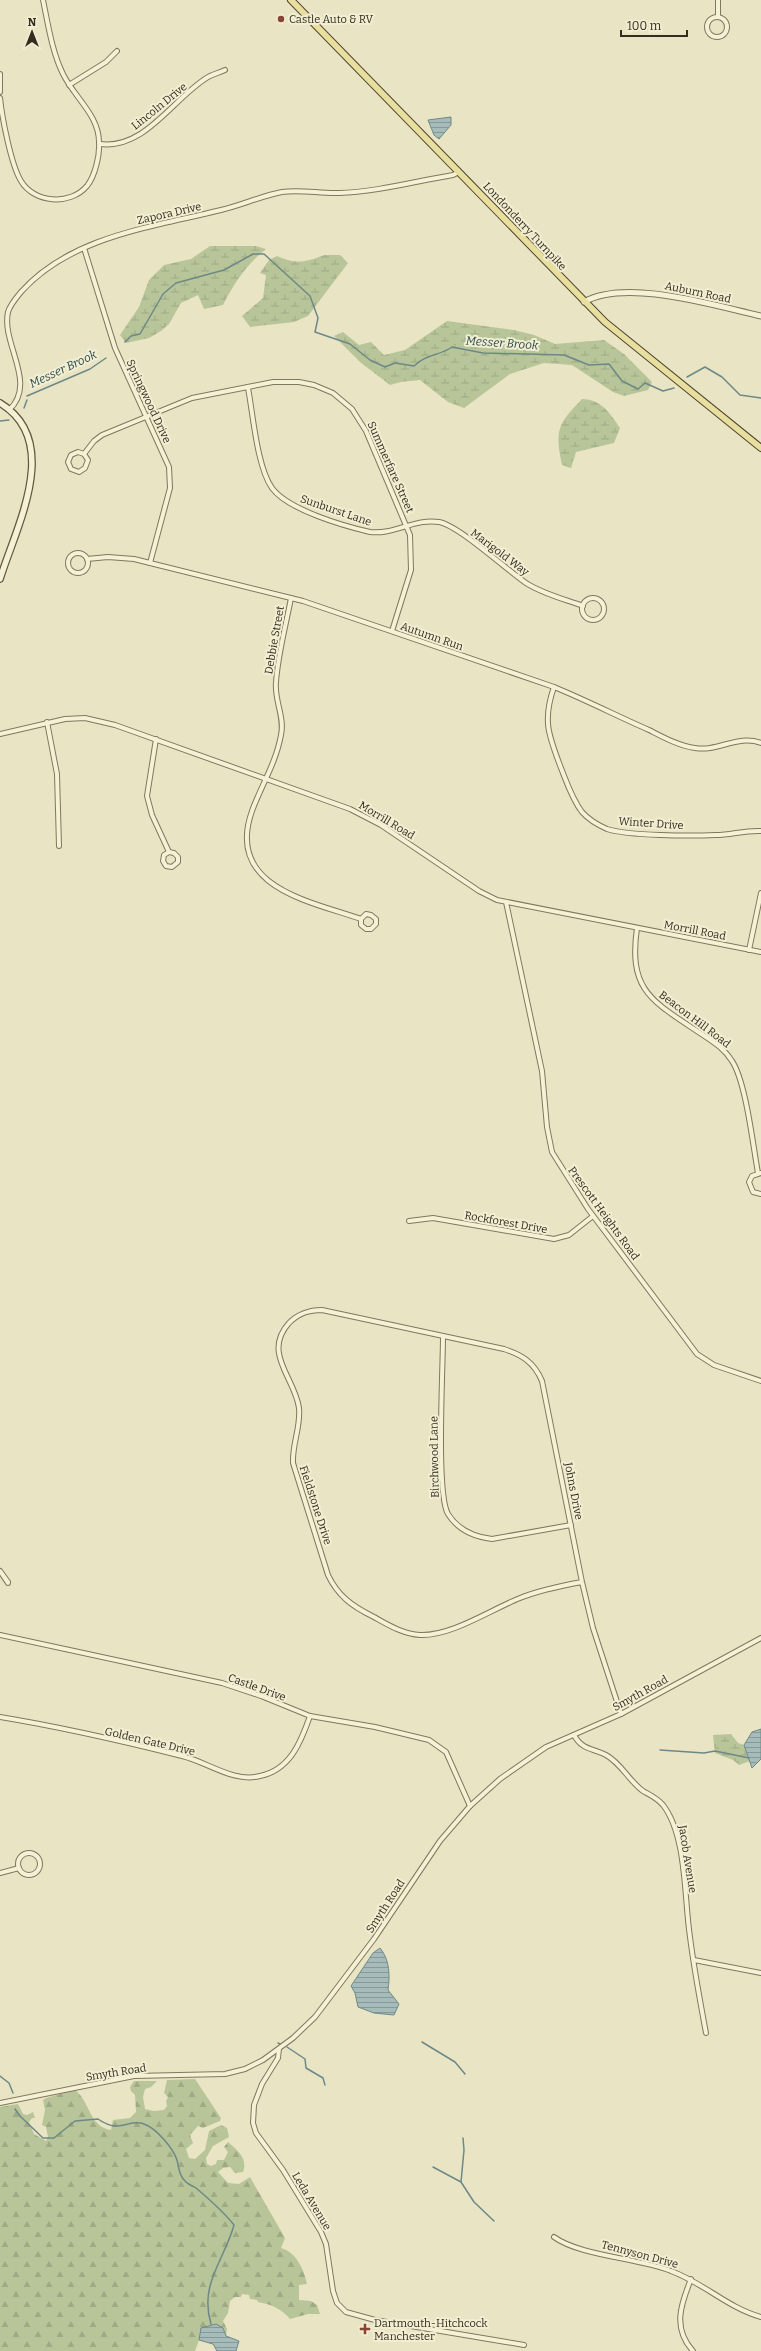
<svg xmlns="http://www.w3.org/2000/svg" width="761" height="2351" font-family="Bitter,serif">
  <defs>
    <pattern id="forest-firs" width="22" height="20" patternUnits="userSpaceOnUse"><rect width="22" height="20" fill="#b8c599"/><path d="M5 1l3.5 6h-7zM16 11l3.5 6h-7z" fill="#9fa983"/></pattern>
    <pattern id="wetland-marsh" width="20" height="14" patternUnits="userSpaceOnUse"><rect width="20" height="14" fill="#b8c599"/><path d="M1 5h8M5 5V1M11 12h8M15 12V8" fill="none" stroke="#9fa983"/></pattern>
    <pattern id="water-rules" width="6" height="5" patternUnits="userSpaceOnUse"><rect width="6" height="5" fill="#a5bcba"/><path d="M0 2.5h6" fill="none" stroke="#879997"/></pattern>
  </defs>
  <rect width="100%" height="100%" fill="#e9e5c4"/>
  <!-- forest -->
  <path fill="url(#forest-firs)" d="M 195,2079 L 221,2118 L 220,2121 L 203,2128 L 198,2126 L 190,2135 L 193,2143 L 186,2149 L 189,2158 L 195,2159 L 205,2150 L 209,2131 L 221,2125 L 227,2128 L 229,2137 L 213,2146 L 206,2158 L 207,2164 L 211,2166 L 216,2164 L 217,2160 L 224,2160 L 228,2152 L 224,2147 L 228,2142 C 238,2151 248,2158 243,2172 L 235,2173 L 230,2167 L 223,2168 L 218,2172 L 228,2183 L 239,2184 L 250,2177 L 285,2238 L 281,2248 C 296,2252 304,2269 307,2284 L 299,2285 L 299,2300 L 311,2301 L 317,2305 L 320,2314 L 308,2314 L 290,2319 C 282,2309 270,2304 258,2302 L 257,2300 L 250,2299 L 249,2295 L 242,2294 L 241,2297 L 235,2297 L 230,2301 L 228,2313 L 223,2321 L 227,2329 L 226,2336 L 223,2328 L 199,2340 L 195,2351 L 0,2351 L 0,2107 L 18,2104 L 23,2114 L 27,2115 L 33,2112 L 35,2118 L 32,2118 L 29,2122 L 34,2134 L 46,2141 L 48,2137 L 46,2127 L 42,2125 L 45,2110 L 43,2100 L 46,2098 L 75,2090 C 90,2101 89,2127 111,2130 L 113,2120 L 130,2118 L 136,2112 L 135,2095 L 131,2091 L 130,2087 L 134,2081 L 157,2081 L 151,2087 L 145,2089 L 143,2097 L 145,2109 L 154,2111 L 164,2110 L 167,2106 L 166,2101 L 168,2097 L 164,2093 L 167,2080 Z"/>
  <!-- wetland -->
  <g fill="url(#wetland-marsh)">
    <path d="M 210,246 L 256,246 L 266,249 C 246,265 235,282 223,305 L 204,309 L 198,295 L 181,303 L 169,324 L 161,331 L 149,338 L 126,343 L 120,335 L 139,307 L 149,280 L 164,265 L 191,259 Z"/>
    <path d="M 324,255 L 340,255 L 348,263 L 308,316 L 294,322 L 250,327 L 242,316 L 263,298 L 266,275 L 260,273 L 269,260 L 277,256 C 295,264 305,263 324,255 Z"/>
    <polygon points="447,321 514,330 534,335 555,344 604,340 624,354 652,382 648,390 624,396 613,392 572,365 544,363 510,374 464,408 448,402 420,380 401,382 390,385 360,362 334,336 343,332 359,345 371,342 384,355 405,350"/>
    <path d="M 582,399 C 601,399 610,413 620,428 L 614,443 L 576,452 L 571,468 L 562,465 C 555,430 557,425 582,399 Z"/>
    <polygon points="731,1734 738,1743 744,1745 750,1761 739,1765 733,1760 715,1753 713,1735"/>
  </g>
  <!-- water -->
  <g fill="url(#water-rules)" stroke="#6d8987">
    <polygon points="451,117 451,125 439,139 434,135 428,120"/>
    <polygon points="761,1729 761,1759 752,1768 744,1745 752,1732"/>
    <path d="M 380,1948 C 390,1960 390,1976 388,1990 L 399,2004 L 394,2015 L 374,2013 L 358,2007 L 355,1993 L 351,1986 L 373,1953 Z"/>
    <polygon points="216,2324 223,2328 226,2336 239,2341 236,2351 217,2351 213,2344 199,2340 201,2328"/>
  </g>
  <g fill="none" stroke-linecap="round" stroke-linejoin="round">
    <!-- stream -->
    <g stroke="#6d8987" stroke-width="1.5">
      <path d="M 125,342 L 131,336 L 140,334 L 163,294 L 176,283 L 224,270 L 253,254 L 264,254 L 310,296 L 318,318 L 315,332 L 350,344 L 370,360 L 385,367 L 395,363 L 414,366 C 426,354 439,356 452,347 L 483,353 L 564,355 L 589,365 L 609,364 L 622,381 L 638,389 L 645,383 L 663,391 L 674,388"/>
      <polyline points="687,377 705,367 722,377 740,395 761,398"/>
      <polyline points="27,396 90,369 106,358"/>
      <polyline points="24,408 27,400"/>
      <polyline points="0,421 9,420"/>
      <polyline points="660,1750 704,1753 715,1751 749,1758"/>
      <polyline points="422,2042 455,2062 465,2074"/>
      <polyline points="278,2043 280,2044"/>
      <polyline points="287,2047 305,2059 306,2068 323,2078 325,2085"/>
      <polyline points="0,2076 9,2083 13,2093"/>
      <path d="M 15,2109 L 20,2116 L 43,2138 L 54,2138 L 75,2121 L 98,2119 C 121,2135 128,2118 144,2124 C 156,2128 173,2148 177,2160 C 179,2168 179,2176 186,2182 C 189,2185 193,2186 196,2188 C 209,2199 223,2211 234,2225 C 224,2261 199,2284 211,2324"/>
      <polyline points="433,2167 461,2182 474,2202 494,2221"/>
      <polyline points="461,2182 464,2150 463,2138"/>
    </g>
    <defs>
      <g id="minor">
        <polyline points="718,0 718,17"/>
        <circle cx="717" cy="27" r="10"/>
        <polyline points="0,74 0,92"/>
        <polyline points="69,85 106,62 117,51"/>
        <path d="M 0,98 C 2,117 11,165 21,181 C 34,203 70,206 87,186 C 95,176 100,155 99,142 C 99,115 74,97 63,74 C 52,52 48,24 43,0"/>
        <path d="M 100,144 C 145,150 173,98 208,77 C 213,74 219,73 225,70"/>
        <polyline points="84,248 115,348 169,467 170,488 150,563"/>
        <path d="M 248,388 C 253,414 257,467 272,488 C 288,510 344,526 370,532 C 394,535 415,518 439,522 C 458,525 507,570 526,583 C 543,594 564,599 583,606"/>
        <path d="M 9,410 C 38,383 1,344 8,312 C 10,305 16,298 21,292 C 71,236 153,227 221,210 C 242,205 261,196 282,192 C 301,189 321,194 339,193 C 377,192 416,181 453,175 L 459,172"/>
        <polyline points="84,454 78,452 71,455 68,462 71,469 79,472 85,468 88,460 84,454 94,441 102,435 192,398 273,382 299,382 314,385 333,393 352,409 366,431 410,535 411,570 392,631"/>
        <circle cx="78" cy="563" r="10"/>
        <path d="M 87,559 L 108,557 L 134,559 L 303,601 L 554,687 C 586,700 617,716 649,730 C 663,737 679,746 695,748 C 718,752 738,734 761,743"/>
        <path d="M 291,598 C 286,625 278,654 276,682 C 274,700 285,717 281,735 C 276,763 261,786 252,811 C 225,887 309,901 361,919 L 361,925 L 366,929 L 371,929 L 376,924 L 376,919 L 371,915 L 366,914 L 361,919"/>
        <circle cx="593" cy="609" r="11"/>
        <path d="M 554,687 C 542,721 549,736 561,768 C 567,783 572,799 582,812 C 589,820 598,825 607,829 C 629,836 691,836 716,835 C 731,835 745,830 761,831"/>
        <polyline points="47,722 57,774 59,846"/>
        <polyline points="0,734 65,719 85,718 115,725 350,809 381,825 479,891 497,900 761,952"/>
        <polyline points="156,739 147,796 152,815 169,852 174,853 178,857 178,862 172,867 166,866 163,861 164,855 169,852"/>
        <polyline points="506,902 542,1071 547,1127 552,1152 588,1209 697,1354 714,1365 761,1381"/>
        <path d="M 637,928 C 628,991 652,1001 700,1033 C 712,1041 724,1048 732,1061 C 746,1082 753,1146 758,1173"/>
        <polyline points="749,950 761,893"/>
        <polyline points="761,1173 752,1176 749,1182 753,1192 761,1194"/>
        <polyline points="409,1221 433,1218 554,1239 569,1235 593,1216"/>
        <path d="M 443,1337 C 443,1368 436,1494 448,1514 C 458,1530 475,1537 492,1539 L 571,1525"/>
        <polygon points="0,1571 8,1582 8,1583"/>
        <path d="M 582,1582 C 560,1586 540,1590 520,1598 C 490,1610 452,1636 420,1635 C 402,1634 387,1624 372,1616 C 352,1606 338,1596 328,1575 L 293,1463 C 292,1444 301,1427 299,1408 C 295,1378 262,1353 289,1323 C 299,1313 309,1310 322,1310 L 504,1349 C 522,1355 534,1362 542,1381 L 582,1582 L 593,1628 L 621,1714"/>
        <polyline points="0,1635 222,1683 261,1696 310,1716 375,1727 429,1740 446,1752 470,1806"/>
        <path d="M 0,1717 C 61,1727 122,1741 182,1756 C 208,1762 233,1783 260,1776 C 290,1770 301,1742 310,1716"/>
        <path d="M 574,1735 C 582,1750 592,1748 606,1755 C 621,1763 629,1781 643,1791 C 650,1795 657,1798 663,1805 C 687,1836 684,1898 690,1937 C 694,1969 700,2001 706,2033"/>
        <circle cx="29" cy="1864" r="11"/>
        <polyline points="0,1873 19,1868"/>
        <polyline points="694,1960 761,1973"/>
        <polyline points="279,2049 278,2058 262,2084 254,2105 253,2123 256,2133 283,2170 321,2232 326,2244 333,2291 337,2303 346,2312 375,2320 524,2345"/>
        <polyline points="0,2103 134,2076 225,2074 245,2069 263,2060 293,2038 315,2017 374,1939 440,1841 470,1806 500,1779 546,1747 621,1714 761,1638"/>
        <path d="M 554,2237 C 580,2256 639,2258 671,2271 C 704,2283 728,2308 761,2317"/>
        <path d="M 691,2279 C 681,2304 672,2328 693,2351"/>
      </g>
      <path id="tertiary" d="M 584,302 C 627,278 715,306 761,316"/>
      <path id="secondary" d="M 0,403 C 63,441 16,527 0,579"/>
      <polyline id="primary" points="291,0 605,322 761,448"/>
    </defs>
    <!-- minor casing -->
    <use href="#minor" stroke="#81775c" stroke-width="6"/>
    <!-- tertiary casing -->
    <use href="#tertiary" stroke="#81775c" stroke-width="7"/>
    <!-- secondary casing -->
    <use href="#secondary" stroke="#63583f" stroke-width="8"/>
    <!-- primary casing -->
    <use href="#primary" stroke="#4f4430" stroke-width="8"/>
    <!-- minor -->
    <use href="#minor" stroke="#f4f1d6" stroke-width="4"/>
    <!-- tertiary -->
    <use href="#tertiary" stroke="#f4f1d6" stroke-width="5"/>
    <!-- secondary -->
    <use href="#secondary" stroke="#f4f1d6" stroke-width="5.5"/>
    <!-- primary -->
    <use href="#primary" stroke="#e8df9f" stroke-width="6"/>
  </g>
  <!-- markers -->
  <g fill="#894333" stroke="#f1eed2" stroke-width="1.5">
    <circle cx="281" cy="19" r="4"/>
    <path d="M363 2323h4v4h4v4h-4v4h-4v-4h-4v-4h4z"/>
  </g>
  <g text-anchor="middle" stroke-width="4" stroke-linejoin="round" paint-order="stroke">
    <!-- poi labels -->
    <g font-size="11" fill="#332c1f" stroke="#f1eed2" text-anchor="start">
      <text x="289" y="23">Castle Auto &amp; RV</text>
      <text x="374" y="2327">Dartmouth-Hitchcock<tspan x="374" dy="13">Manchester</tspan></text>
    </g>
    <!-- street labels -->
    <g font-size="11" fill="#332c1f" stroke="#f1eed2">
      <text transform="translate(159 106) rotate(-39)" y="4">Lincoln Drive</text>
      <text transform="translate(169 213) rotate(-13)" y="4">Zapora Drive</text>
      <text transform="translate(525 226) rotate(47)" y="4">Londonderry Turnpike</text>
      <text transform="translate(698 292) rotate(12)" y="4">Auburn Road</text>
      <text transform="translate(149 401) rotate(65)" y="4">Springwood Drive</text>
      <text transform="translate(391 467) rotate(66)" y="4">Summerfare Street</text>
      <text transform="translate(336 510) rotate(19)" y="4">Sunburst Lane</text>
      <text transform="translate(500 552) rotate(37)" y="4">Marigold Way</text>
      <text transform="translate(432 636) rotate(19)" y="4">Autumn Run</text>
      <text transform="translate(274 640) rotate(-80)" y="4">Debbie Street</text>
      <text transform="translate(387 820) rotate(31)" y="4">Morrill Road</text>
      <text transform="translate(651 823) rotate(4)" y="4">Winter Drive</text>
      <text transform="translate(695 930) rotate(11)" y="4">Morrill Road</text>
      <text transform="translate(695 1019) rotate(37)" y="4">Beacon Hill Road</text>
      <text transform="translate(604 1213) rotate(54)" y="4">Prescott Heights Road</text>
      <text transform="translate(506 1222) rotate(10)" y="4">Rockforest Drive</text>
      <text transform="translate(434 1457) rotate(-91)" y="4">Birchwood Lane</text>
      <text transform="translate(574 1491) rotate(79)" y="4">Johns Drive</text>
      <text transform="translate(316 1505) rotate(72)" y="4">Fieldstone Drive</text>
      <text transform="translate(257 1687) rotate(20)" y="4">Castle Drive</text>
      <text transform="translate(640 1693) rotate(-29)" y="4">Smyth Road</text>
      <text transform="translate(150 1741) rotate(13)" y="4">Golden Gate Drive</text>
      <text transform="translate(688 1859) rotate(81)" y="4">Jacob Avenue</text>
      <text transform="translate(385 1906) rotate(-57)" y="4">Smyth Road</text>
      <text transform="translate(116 2072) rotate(-9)" y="4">Smyth Road</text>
      <text transform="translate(312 2201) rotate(59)" y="4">Leda Avenue</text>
      <text transform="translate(640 2254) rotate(15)" y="4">Tennyson Drive</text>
    </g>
    <!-- water labels -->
    <g font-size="12" font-style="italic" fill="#2f4d51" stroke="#f1eed2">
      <text transform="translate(502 343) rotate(4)" y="4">Messer Brook</text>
      <text transform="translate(63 369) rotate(-25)" y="4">Messer Brook</text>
    </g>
  </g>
  <!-- north arrow -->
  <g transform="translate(32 32)" stroke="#f1eed2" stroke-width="3" paint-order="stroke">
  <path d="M0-3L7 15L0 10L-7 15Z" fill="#332c1f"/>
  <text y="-6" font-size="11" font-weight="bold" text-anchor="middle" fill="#332c1f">N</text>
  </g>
  <!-- scale -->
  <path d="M621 30v6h66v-6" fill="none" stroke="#332c1f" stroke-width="2"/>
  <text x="627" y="30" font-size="12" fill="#332c1f" stroke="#f1eed2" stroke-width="3" paint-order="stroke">100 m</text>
</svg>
